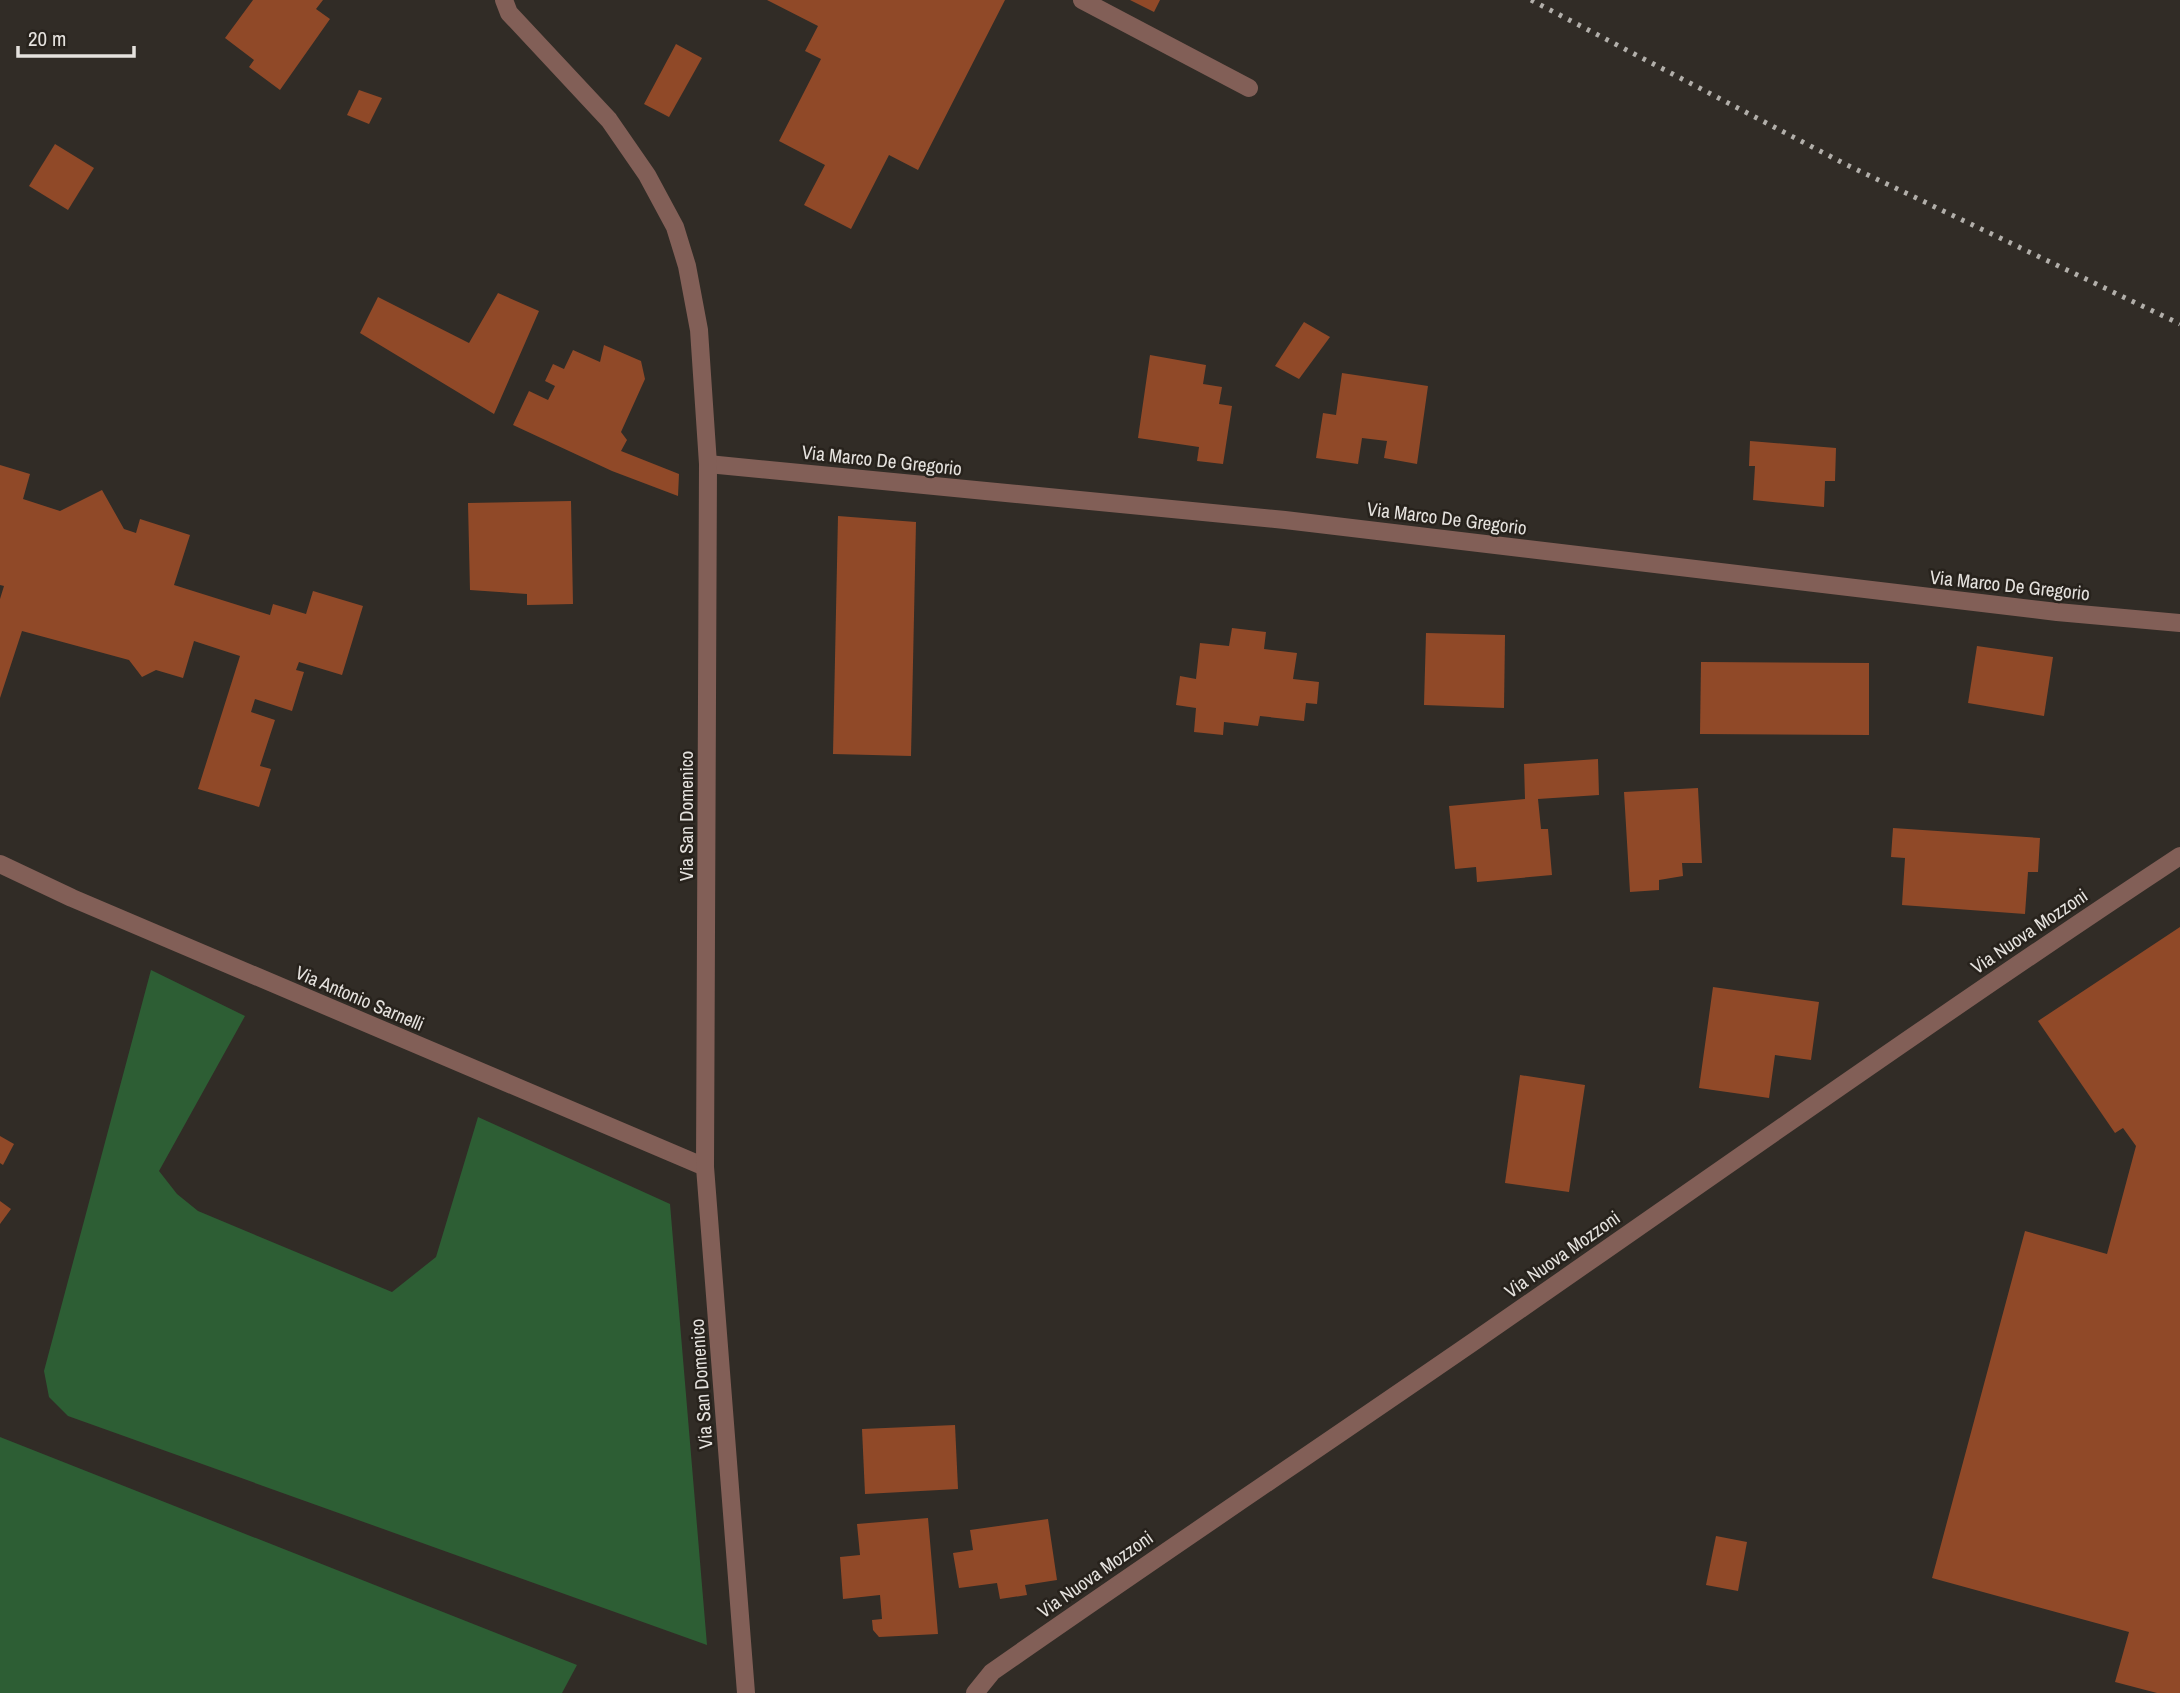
<svg xmlns="http://www.w3.org/2000/svg" width="2180" height="1693" font-family="'Archivo Narrow',sans-serif">
  <rect width="100%" height="100%" fill="#312c26"/>
  <!-- grass -->
  <g fill="#2d5e34">
    <polygon points="151,970 245,1016 159,1171 177,1194 198,1211 392,1292 436,1257 478,1117 670,1204 707,1645 68,1416 49,1397 44,1371"/>
    <polygon points="0,1437 577,1665 562,1693 0,1693"/>
  </g>
  <!-- building -->
  <g fill="#904928">
    <polygon points="253,0 323,0 316,9 330,19 280,90 249,67 254,60 225,38"/>
    <polygon points="767,0 1005,0 918,170 889,155 851,229 804,205 825,165 779,141 821,59 805,51 818,26"/>
    <polygon points="1130,0 1160,0 1154,12"/>
    <polygon points="676,44 702,58 669,117 644,104"/>
    <polygon points="359,90 382,98 369,124 347,115"/>
    <polygon points="55,144 94,168 68,210 29,186"/>
    <polygon points="498,293 539,311 494,414 360,333 378,297 469,343"/>
    <polygon points="1304,322 1330,337 1299,379 1275,366"/>
    <polygon points="604,345 641,361 645,379 621,432 627,440 621,451 679,474 678,496 612,471 513,425 529,391 548,400 555,386 545,381 553,364 564,369 573,350 600,362"/>
    <polygon points="1150,355 1206,365 1203,384 1222,387 1219,404 1232,406 1223,464 1197,461 1199,447 1138,438"/>
    <polygon points="1342,373 1428,386 1417,464 1384,458 1387,441 1362,438 1358,464 1316,458 1323,413 1336,415"/>
    <polygon points="1750,441 1836,448 1835,481 1825,481 1824,507 1753,500 1755,466 1749,466"/>
    <polygon points="0,465 30,474 23,499 60,511 102,490 124,529 136,533 140,519 190,535 174,585 270,615 273,604 306,614 313,591 363,606 342,675 299,662 296,670 304,672 292,711 255,699 251,712 275,720 260,766 271,769 259,807 198,789 240,656 194,641 183,678 156,670 142,677 129,660 22,631 0,698 0,599 4,586 0,585"/>
    <polygon points="571,501 573,604 527,605 527,594 470,590 468,503"/>
    <polygon points="838,516 916,522 911,756 833,754"/>
    <polygon points="1232,628 1266,632 1264,649 1297,653 1293,679 1319,682 1317,704 1306,703 1304,721 1260,716 1258,726 1224,722 1223,735 1194,732 1196,708 1176,705 1180,676 1196,679 1200,643 1229,646"/>
    <polygon points="1426,633 1505,635 1504,708 1424,705"/>
    <polygon points="1977,646 2053,657 2044,716 1968,703"/>
    <polygon points="1701,662 1869,663 1869,735 1700,734"/>
    <polygon points="1598,759 1599,795 1538,799 1541,829 1548,829 1552,875 1477,882 1476,867 1455,869 1449,806 1525,799 1524,764"/>
    <polygon points="1698,788 1702,863 1682,863 1683,876 1659,880 1659,890 1630,892 1624,792"/>
    <polygon points="1893,828 2040,838 2038,872 2028,872 2025,914 1902,905 1905,858 1891,857"/>
    <polygon points="2180,927 2180,1693 2157,1693 2115,1682 2129,1632 1932,1578 2025,1231 2107,1254 2136,1146 2123,1128 2115,1133 2038,1021"/>
    <polygon points="1713,987 1819,1002 1811,1060 1775,1055 1769,1098 1699,1088"/>
    <polygon points="1520,1075 1585,1085 1569,1192 1505,1183"/>
    <polygon points="0,1136 14,1144 3,1165 0,1163"/>
    <polygon points="0,1201 11,1209 0,1224"/>
    <polygon points="955,1425 958,1489 865,1494 862,1429"/>
    <polygon points="928,1518 938,1634 879,1637 873,1630 872,1620 882,1619 880,1595 843,1599 840,1557 860,1555 857,1524"/>
    <polygon points="1048,1519 1057,1580 1025,1585 1027,1595 1000,1599 997,1583 959,1588 953,1553 973,1550 970,1530"/>
    <polygon points="1716,1536 1747,1542 1738,1591 1706,1585"/>
  </g>
  <g fill="none" stroke-linecap="round" stroke-linejoin="round">
    <!-- minor -->
    <g stroke="#825f57" stroke-width="18">
      <polyline points="1082,0 1249,88"/>
      <polyline points="708,464 1285,520 2057,612 2180,623"/>
      <polyline points="0,864 72,898 705,1167"/>
      <path d="M 975,1693 L 992,1672 C 1152,1560 1315,1451 1476,1340 C 1710,1178 1942,1013 2180,856"/>
    </g>
    <!-- tertiary -->
    <polyline stroke="#825f57" stroke-width="18" points="504,0 509,13 609,120 647,175 675,227 687,266 699,330 708,464 705,1167 746,1693"/>
    <!-- rail -->
    <polyline stroke="#b2afaa" stroke-width="5" stroke-dasharray="3.5 7" stroke-linecap="butt" points="1531,0 1843,163 2180,324"/>
  </g>
  <g text-anchor="middle" stroke-width="5" stroke-linejoin="round" paint-order="stroke">
    <!-- street labels -->
    <g font-size="19" fill="#e5e2de" stroke="#27221c">
      <text transform="translate(882 460) rotate(6)" y="7">Via Marco De Gregorio</text>
      <text transform="translate(1447 518) rotate(7)" y="7">Via Marco De Gregorio</text>
      <text transform="translate(2010 585) rotate(6)" y="7">Via Marco De Gregorio</text>
      <text transform="translate(686 816) rotate(-90)" y="7">Via San Domenico</text>
      <text transform="translate(2029 931) rotate(-34)" y="7">Via Nuova Mozzoni</text>
      <text transform="translate(360 998) rotate(23)" y="7">Via Antonio Sarnelli</text>
      <text transform="translate(1562 1254) rotate(-35)" y="7">Via Nuova Mozzoni</text>
      <text transform="translate(701 1384) rotate(-94)" y="7">Via San Domenico</text>
      <text transform="translate(1095 1574) rotate(-35)" y="7">Via Nuova Mozzoni</text>
    </g>
  </g>
  <!-- scale -->
  <path d="M18 46v10h116v-10" fill="none" stroke="#e5e2de" stroke-width="3.5"/>
  <text x="28" y="46" font-size="21" fill="#e5e2de" stroke="#27221c" stroke-width="5" paint-order="stroke">20 m</text>
</svg>
